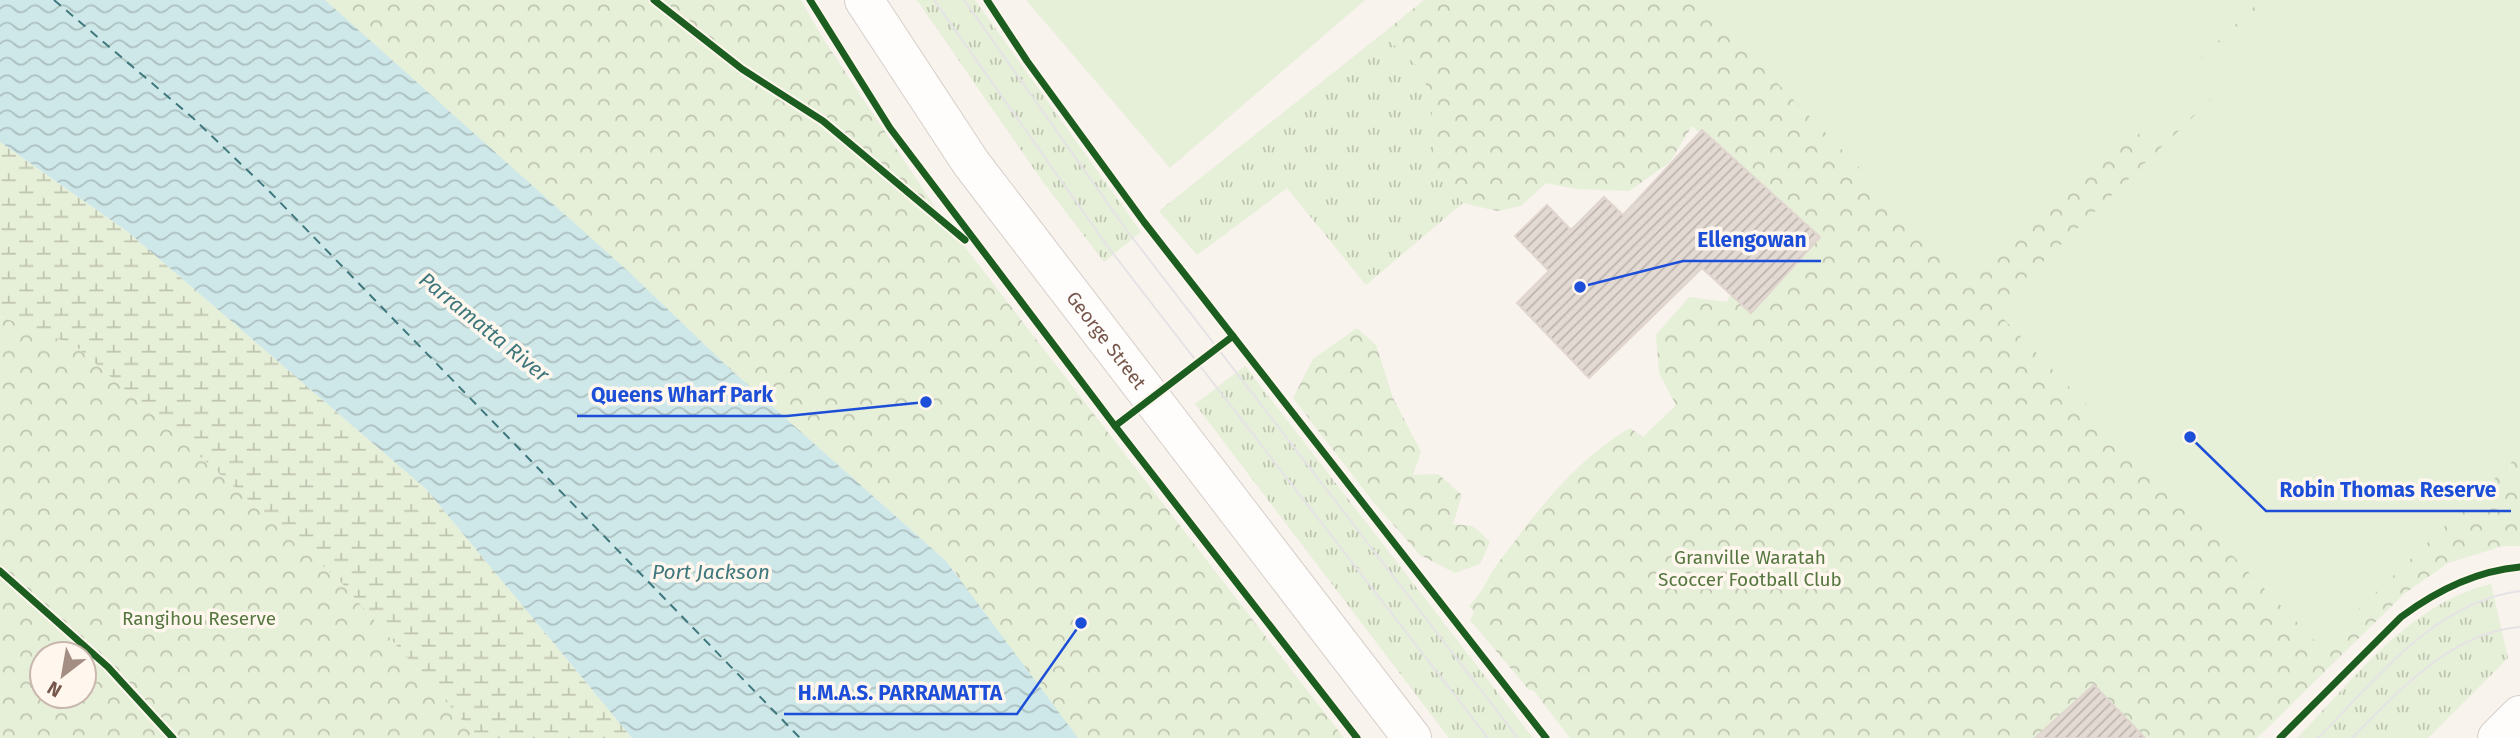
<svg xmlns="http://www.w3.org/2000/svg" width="2520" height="738" font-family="'Fira Sans',sans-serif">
  <defs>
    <pattern id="grass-tufts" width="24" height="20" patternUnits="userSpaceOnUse" patternTransform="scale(1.75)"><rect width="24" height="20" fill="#e6efd8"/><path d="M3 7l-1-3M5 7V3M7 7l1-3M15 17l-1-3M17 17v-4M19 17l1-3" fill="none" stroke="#bfc4b1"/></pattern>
    <pattern id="forest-crowns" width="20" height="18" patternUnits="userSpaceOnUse" patternTransform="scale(1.75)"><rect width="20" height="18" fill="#e6efd8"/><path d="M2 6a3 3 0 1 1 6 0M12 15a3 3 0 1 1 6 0" fill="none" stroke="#bfc4b1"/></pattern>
    <pattern id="wetland-marsh" width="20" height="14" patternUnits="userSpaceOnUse" patternTransform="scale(1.75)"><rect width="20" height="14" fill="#e6efd8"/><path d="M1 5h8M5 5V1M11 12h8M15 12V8" fill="none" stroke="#bfc4b1"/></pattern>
    <pattern id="water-waves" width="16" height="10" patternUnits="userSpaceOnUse" patternTransform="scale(1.75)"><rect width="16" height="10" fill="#cee8e9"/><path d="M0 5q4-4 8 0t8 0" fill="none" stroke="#acbfbf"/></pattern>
    <pattern id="building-hatch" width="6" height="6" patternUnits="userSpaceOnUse" patternTransform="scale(1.75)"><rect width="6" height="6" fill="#e4dad4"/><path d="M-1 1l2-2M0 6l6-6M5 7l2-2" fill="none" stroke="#beb4ae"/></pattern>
  </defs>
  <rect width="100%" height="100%" fill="#f8f3ed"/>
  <!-- grass -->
  <g fill="url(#grass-tufts)">
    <polygon points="917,0 975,0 1141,232 1104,262 1043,182"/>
    <polygon points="1382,34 1423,71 1432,113 1434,168 1463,203 1366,285 1287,188 1197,255 1159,211"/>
    <polygon points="1245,366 1533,738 1449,738 1195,404"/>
    <path d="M 2491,584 L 2508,658 L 2428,738 L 2297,738 C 2353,681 2409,603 2491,584 Z"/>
  </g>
  <!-- forest -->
  <g fill="url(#forest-crowns)" fill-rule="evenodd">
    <polygon points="299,0 801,0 822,37 941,216 1344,738 971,738 956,573 946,561 722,362"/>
    <path d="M 1424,0 L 2520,0 L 2520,546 L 2503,546 L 2448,563 L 2404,594 L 2257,738 L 1570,738 L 1534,691 L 1528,689 L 1470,620 L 1474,612 L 1469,606 C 1484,591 1487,578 1499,562 C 1537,511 1575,460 1630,428 L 1643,437 L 1676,405 L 1659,373 L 1656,335 L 1689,297 L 1727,302 L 1743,265 L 1792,216 L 1692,126 L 1669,163 L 1629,191 L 1576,189 L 1546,183 L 1521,206 L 1497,211 L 1463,203 L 1434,168 L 1432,113 L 1423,71 L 1382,34 Z"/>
    <path d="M 0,316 L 76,346 L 339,580 L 478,738 L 0,738 ZM 42,654 L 84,654 L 84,696 L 42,696 Z"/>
    <polygon points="1357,328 1376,345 1393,398 1421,452 1413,475 1438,474 1462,495 1453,524 1473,526 1490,542 1480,564 1455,573 1420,555 1375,504 1293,398 1313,359"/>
  </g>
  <!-- wetland -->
  <polygon fill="url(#wetland-marsh)" points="0,142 128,232 426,489 632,738 478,738 339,580 76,346 0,316"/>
  <!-- pitch -->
  <g fill="#e6efd8">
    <polygon points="1026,0 1365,0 1170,168"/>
    <polygon points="1697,0 2261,0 1969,281"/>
    <polygon points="2273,0 2301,0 2150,145 2137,132"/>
    <polygon points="2314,0 2520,0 2520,454 2320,646 1994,309"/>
  </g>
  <!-- water -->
  <polygon fill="url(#water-waves)" points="0,0 325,0 629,272 728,367 946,561 1078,738 632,738 426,489 128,232 0,142"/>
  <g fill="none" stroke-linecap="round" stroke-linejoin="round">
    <!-- ferry -->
    <polyline stroke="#3e777c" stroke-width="2" stroke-dasharray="9 7" stroke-linecap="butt" points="54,0 193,118 270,192 800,738"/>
  </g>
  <!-- building -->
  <g fill="url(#building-hatch)" stroke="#e1d5cf" stroke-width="2">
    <polygon points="1702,130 1820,237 1751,313 1702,268 1589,378 1517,303 1549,271 1515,236 1547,205 1571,230 1604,197 1623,215"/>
    <polygon points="2094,685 2145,738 2035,738"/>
  </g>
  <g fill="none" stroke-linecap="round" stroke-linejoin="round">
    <defs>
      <g id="secondary">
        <path id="s1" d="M 864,0 L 971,163 L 1412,738"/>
        <polyline points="2497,738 2520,715"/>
      </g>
    </defs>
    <!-- secondary casing -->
    <use href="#secondary" stroke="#d7cec9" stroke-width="40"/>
    <!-- secondary -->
    <use href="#secondary" stroke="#fefdfc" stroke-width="38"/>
    <!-- tram -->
    <g stroke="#e5e3e5" stroke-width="2">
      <polyline points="934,0 1108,247 1488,738"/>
      <polyline points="964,0 1128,232 1518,738"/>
      <path d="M 2318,738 C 2376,680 2434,602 2520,591"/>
      <path d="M 2352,738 C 2398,692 2451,632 2520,627"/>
    </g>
    <defs>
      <g id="cycleway">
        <polyline points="654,0 742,69 823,121 965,240"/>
        <polyline points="810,0 890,128 1115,426 1357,738"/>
        <polyline points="987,0 1027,61 1144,222 1546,738"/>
        <polyline points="1115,426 1233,336"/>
        <polyline points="0,571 108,667 173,738"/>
        <path d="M 2280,738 L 2401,617 C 2436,591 2476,571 2520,567"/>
      </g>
    </defs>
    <!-- cycleway casing -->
    <use href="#cycleway" stroke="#fff7ee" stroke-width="11"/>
    <!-- cycleway -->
    <use href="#cycleway" stroke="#1b5e20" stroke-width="7"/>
  </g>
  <g text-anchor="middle" stroke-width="7" stroke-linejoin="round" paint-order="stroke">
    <!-- street labels -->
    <g font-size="19" fill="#77574b" stroke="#fff7ee">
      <text dy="7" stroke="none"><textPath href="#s1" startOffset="418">George Street</textPath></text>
    </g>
    <!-- park labels -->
    <g font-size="19" fill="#557740" stroke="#fff7ee">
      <text x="1750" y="564">Granville Waratah<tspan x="1750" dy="22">Scoccer Football Club</tspan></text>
      <text x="199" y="625">Rangihou Reserve</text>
    </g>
    <!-- water labels -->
    <g font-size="21" font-style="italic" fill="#3e777c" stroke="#fff7ee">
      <text transform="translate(484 327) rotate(39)" y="7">Parramatta River</text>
      <text x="711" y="579">Port Jackson</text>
    </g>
  </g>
  <!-- callouts -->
  <path fill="none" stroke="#1d4ed8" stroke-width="2.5" d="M1580 287L1683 261H1821M926 402L787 416H577M2190 437L2266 511H2511M1081 623L1017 714H784"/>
  <g fill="#1d4ed8" stroke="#fff7ee" stroke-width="2.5">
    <circle cx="1580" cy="287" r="7"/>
    <circle cx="926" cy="402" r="7"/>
    <circle cx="2190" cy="437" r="7"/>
    <circle cx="1081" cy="623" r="7"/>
  </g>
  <g font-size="21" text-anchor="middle" font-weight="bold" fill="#1d4ed8" stroke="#fff7ee" stroke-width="7" stroke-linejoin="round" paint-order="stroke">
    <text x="1752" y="247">Ellengowan</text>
    <text x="682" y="402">Queens Wharf Park</text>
    <text x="2388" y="497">Robin Thomas Reserve</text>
    <text x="900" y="700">H.M.A.S. PARRAMATTA</text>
  </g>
  <!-- north arrow -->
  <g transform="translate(63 675) rotate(211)"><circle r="33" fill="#fff7ee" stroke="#c9b7ad" stroke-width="2"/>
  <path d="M0-5L12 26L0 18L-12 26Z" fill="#a48e84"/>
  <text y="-10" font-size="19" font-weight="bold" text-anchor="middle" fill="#77574b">N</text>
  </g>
</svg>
